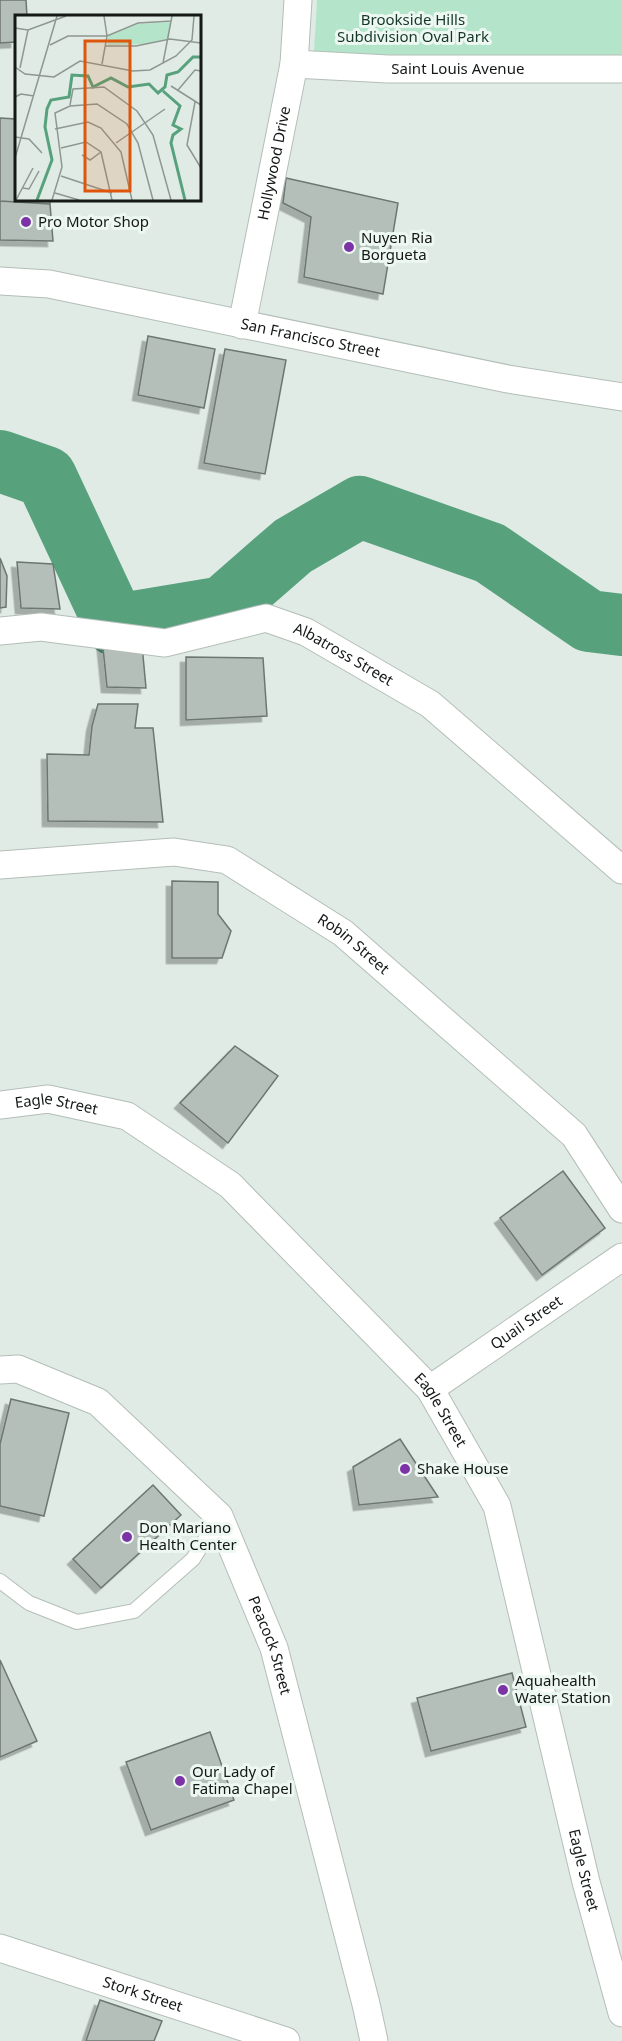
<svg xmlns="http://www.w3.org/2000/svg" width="622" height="2041" font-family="'Noto Sans',sans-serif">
  <defs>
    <filter id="shadow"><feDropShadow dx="-5.5" dy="5.5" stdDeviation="0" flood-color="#0004"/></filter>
  </defs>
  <rect width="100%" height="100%" fill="#e0ebe5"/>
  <path fill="#b4e4ca" d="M317,0h305v56l-208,3 -100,-8z"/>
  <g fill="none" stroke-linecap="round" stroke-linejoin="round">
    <path stroke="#57a17d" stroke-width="62" d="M0,461l46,16 69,148 108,-18 70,-61 67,-39 130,46 99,68 33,4"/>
  </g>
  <path fill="#b5bfba" stroke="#6d7772" stroke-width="1.5" filter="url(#shadow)" d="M0,0h26l1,16h-11v26l-16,1z
    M0,118l16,1v81h34v4l-50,-3z
    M286,178l112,25 -15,91 -79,-17 7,-60 -28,-14z
    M0,201l50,3 3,37 -53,-1z
    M148,336l67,13 -11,59 -66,-13z
    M225,349l61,11 -21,114 -61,-11z
    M0,558l7,18 -1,31 -6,1z
    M17,562l36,2 7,45 -39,-1z
    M102,638l40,7 4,43 -39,-1z
    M186,657l77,1 4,58 -81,4z
    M98,704h40l-3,24h18l10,94 -115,-1 -1,-67 42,1 3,-29z
    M172,881l46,1v32l13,17 -9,27h-50z
    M235,1046l43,30 -50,67 -48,-40z
    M563,1171l42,57 -63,47 -42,-57z
    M11,1399l58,14 -25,103 -44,-10v-62z
    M400,1439l38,58 -79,8 -6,-38z
    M153,1485l28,30 -80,73 -28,-29z
    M0,1660l37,81 -37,16z
    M512,1673l14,54 -95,24 -14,-53z
    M210,1732l24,68 -83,30 -25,-68z
    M100,2000l62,21 -8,20h-68z"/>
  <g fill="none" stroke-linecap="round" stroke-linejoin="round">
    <g stroke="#b4beb8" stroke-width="16">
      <path id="service" d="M0,1581l29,22 48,19 57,-11 59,-52 26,-42"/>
    </g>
    <g stroke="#b4beb8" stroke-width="29">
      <g id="minor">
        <path id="s1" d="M294,64l94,5h234"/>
        <path id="s2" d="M0,281l49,3 459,95 114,18"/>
        <path id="s3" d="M242,325l52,-261 4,-64"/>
        <path id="s4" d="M0,631l41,-4 124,16 101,-25 40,14 124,72 192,166"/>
        <path id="s5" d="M0,865l174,-13 53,8 116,73 231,202 48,74"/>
        <path id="s6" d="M0,1105l48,-6 79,17 103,69 200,204 67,117 89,376 36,131"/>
        <path id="s7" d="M0,1370l18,-1 80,33 121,114 55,132 92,356 8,37"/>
        <path id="s8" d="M430,1389l192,-132"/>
        <path id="s9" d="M0,1948l286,93"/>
      </g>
    </g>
    <use href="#service" stroke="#fff" stroke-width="14"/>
    <use href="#minor" stroke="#fff" stroke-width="27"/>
  </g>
  <g fill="#7b33a6" stroke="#edf8f2" stroke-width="2">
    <circle cx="26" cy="222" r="6"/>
    <circle cx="349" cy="247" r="6"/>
    <circle cx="405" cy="1469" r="6"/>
    <circle cx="127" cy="1537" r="6"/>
    <circle cx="503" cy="1690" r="6"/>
    <circle cx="180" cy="1781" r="6"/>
  </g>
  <g text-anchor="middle" stroke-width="6" stroke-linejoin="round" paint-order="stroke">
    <g font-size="15" fill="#163728" stroke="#edf8f2">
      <text x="413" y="25">Brookside Hills<tspan x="413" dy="17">Subdivision Oval Park</tspan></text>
    </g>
    <g font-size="15" fill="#141816" stroke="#edf8f2">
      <text dy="5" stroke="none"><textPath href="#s1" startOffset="164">Saint Louis Avenue</textPath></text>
      <text dy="5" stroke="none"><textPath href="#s3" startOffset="165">Hollywood Drive</textPath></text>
      <text dy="5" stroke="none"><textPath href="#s2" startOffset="316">San Francisco Street</textPath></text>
      <text dy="5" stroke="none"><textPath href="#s4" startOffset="356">Albatross Street</textPath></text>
      <text dy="5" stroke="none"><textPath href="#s5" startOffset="380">Robin Street</textPath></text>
      <text dy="5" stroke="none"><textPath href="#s6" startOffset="57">Eagle Street</textPath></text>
      <text dy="5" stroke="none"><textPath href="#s8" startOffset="117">Quail Street</textPath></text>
      <text dy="5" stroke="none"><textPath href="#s6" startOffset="562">Eagle Street</textPath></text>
      <text dy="5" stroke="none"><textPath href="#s7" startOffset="410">Peacock Street</textPath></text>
      <text dy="5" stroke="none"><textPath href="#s6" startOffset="1048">Eagle Street</textPath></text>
      <text dy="5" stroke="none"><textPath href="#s9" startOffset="150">Stork Street</textPath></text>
    </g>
    <g font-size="15" fill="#141816" stroke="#edf8f2" text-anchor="start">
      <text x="38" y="227">Pro Motor Shop</text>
      <text x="361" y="243">Nuyen Ria<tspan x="361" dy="17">Borgueta</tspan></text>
      <text x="417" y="1474">Shake House</text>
      <text x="139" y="1533">Don Mariano<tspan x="139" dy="17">Health Center</tspan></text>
      <text x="515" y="1686">Aquahealth<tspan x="515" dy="17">Water Station</tspan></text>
      <text x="192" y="1777">Our Lady of<tspan x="192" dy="17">Fatima Chapel</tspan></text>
    </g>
  </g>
  <g transform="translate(15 15)">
    <rect width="186" height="186" fill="#e0ebe5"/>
    <path d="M156,7l-2,16 -23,6 -38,1v-9l30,-12z" fill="#b4e4ca"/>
    <path fill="none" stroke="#57a17d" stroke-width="3" d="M148,76l17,15 -7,19 8,4 -8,6 -2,8 14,57M22,185l15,-40 -7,-33 2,-18 4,-9 18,-3 3,-22 16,1 5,11 18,-9 17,9 21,-3 9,9 7,-6 2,-12 11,-3 15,-15h8"/>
    <path fill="none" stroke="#8e9792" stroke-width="1.5" d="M0,13l13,2 38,-14M35,30l18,-9h39l31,-13 34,-2M91,31h30l34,-7 31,4M148,48l9,-47M87,49l5,-28 -3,-20M0,52l10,7 29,3 26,-16 53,10 17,-1 26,-14 16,-16 2,-24M5,53l8,-38M156,71l30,19M163,75l17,-20 6,1M0,82l6,-3 13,2M180,87l-8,43 14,23M55,90l3,-16 31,-2 33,24 16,24 18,65M40,114l33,-7 13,6 20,24 11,48M0,122l14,2 13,14M101,128l49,-34M46,133l25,-6 15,10 11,48M67,140l8,5 11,-8M0,143l42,-142M46,161l51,17M8,173l6,1 10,-18M40,178l24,7M1,185l17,-32M37,185l10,-33 -7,-54 15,-7 27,-2 30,20 11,19 15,57"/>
    <path fill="#dd560c" fill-opacity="0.15" stroke="#dd560c" stroke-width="3" d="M70,26h45v150h-45z"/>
    <rect width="186" height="186" fill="none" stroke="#141816" stroke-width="3"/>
  </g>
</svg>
